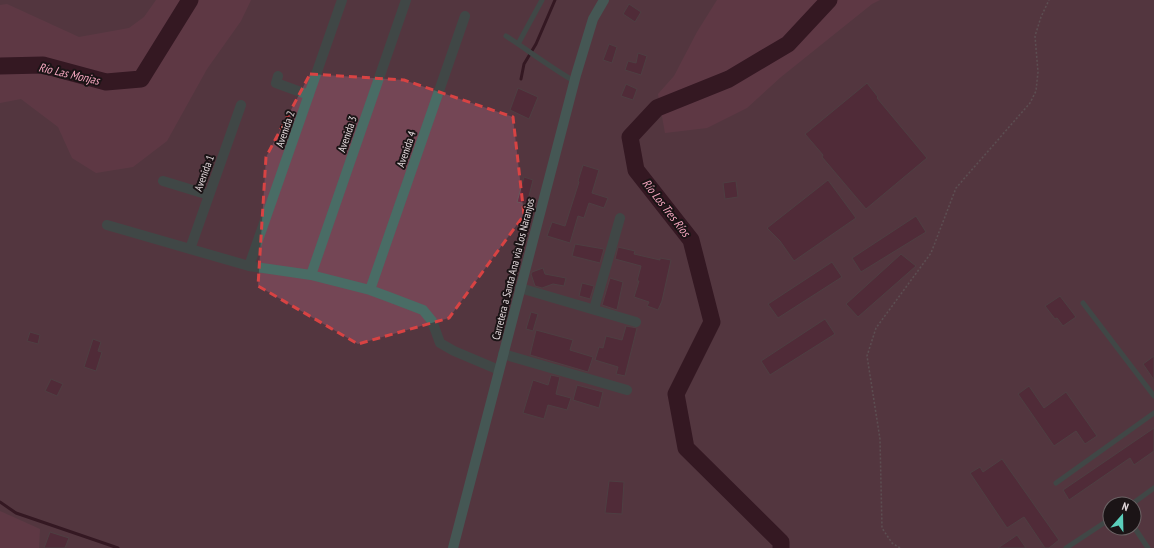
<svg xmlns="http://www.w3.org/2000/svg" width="1154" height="548" font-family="'PT Sans Narrow',sans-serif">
  <rect width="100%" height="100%" fill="#38292d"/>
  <path fill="#744655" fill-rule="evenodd" d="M0,0h1154v548h-1154zM1110,504h24v24h-24z"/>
  <path fill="#8c4a61" d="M156,0h95l-10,21 -34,48 -40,72 -34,26 -37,6 -24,-15 -14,-31 -37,-28 -21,4v-98l7,-1 72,33 50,-9 15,-11z
    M717,0h163l-8,4 -91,73 -34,31 -40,20 -42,5 -7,-39 16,-18 23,-44z
    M0,511l40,18 -1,19h-39z"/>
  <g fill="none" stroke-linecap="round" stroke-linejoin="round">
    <path stroke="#2f0316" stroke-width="3" d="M521,79l3,-15 12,-20 19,-44
      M0,502l16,11 102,35"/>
    <path stroke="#2f0316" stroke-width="17" d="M0,66l43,-1 63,17 35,-3 49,-79
      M781,548v-6l-95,-94 -10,-54 36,-72 -21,-82 -55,-70 -6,-33 27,-29 72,-29 59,-35 41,-44"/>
  </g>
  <path fill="#6d2e45" stroke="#68585c" d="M629,4l12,8 -6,10 -12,-8z
    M609,44l8,3 -5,16 -9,-3z
    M638,53l9,3 -6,19 -16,-5 3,-9 8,2z
    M867,83l11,14 -1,1 50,60 -61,51 -44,-52 1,-2 -18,-21z
    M626,84l11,5 -4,11 -12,-4z
    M518,88l20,9 -9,22 -19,-9z
    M583,165l16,5 -7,23 16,5 -4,10 -15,-5 -5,15 -6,-2 -8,27 -23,-7 5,-14 13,4 14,-44 -1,-1z
    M524,177l9,3 -6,24 -10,-2z
    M828,180l28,38 -62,43 -14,-20 -13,-13z
    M736,181l2,16 -13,2 -2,-16z
    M916,216l10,16 -65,40 -9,-14z
    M575,244l29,5 -4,14 -28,-7z
    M618,247l17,4 -1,3 26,6v-2l11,2 -9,41 -4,9 -11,-4 2,-4 -15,-5 5,-16h-2l4,-15 -26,-7z
    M901,254l15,12 -58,51 -12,-13z
    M832,262l10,15 -64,41 -10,-14z
    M543,268l2,6 21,4 -2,8 -11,-2 -11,4 -7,-2 -4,-12 1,-2z
    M610,278l13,4 -6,28 -15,-5z
    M582,283l12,3 -4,13 -11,-3z
    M1060,296l16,21 -13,9 -6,-8 -2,1 -10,-13z
    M531,312l7,2 -5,17 -7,-2z
    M825,319l10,15 -65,41 -9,-14z
    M626,326l11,2 -12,48 -9,-2 2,-7 -23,-7 4,-13 4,1 3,-12 16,4z
    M536,330l37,10 -3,10 23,7 -5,15 -58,-17z
    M30,332l10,3 -2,9 -11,-3z
    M93,339l8,3 -3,9 4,1 -6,19 -12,-4z
    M1154,356v24l-11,-16z
    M551,375l9,2 -4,17 15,4 -4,12 -19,-5 -4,14 -21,-6 10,-33 15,5z
    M51,379l12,5 -6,12 -12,-5z
    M577,385l26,7 -4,16 -26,-8z
    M1029,386l15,22 22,-16 31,44 -12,8 -9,-13 -22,15 -36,-52z
    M1154,428v23l-20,14 -4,-7 -61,42 -6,-10z
    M1002,459l57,81 -10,8h-4l-21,-31 -17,11 -37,-55 10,-6 3,5z
    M609,481l15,1 -2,32 -17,-1z
    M50,532l19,6 -4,10h-21z
    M1017,535l9,13h-28z"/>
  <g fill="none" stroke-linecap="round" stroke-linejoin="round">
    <path stroke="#877b7e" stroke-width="1.5" stroke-dasharray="2 2" stroke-linecap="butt" d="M900,548l-8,-5 -10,-15 -2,-89 -13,-83 9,-28 55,-75 25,-65 74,-85 6,-12 2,-19 -3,-36 6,-19 8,-17"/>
    <path stroke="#496c65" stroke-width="5" d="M506,36c23,15 44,31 68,45
      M518,44l24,-44
      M1083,303l71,93
      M1056,483l98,-70
      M1132,504l22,-16
      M1134,527l14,21
      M1066,548l44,-29"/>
    <path stroke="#496c65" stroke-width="10" d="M278,76l-2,7 33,12
      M163,181l46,14
      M107,225l142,41 62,9 59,15 19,7 34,13 9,11 8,22 14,8 45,19
      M190,249l51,-144
      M249,266l93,-266
      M311,275l95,-275
      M520,288l116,34
      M370,290l95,-274
      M594,309l26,-91
      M503,354l124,36"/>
    <path stroke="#558e84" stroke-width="10" d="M453,548l123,-473 17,-56 11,-19"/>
  </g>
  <path d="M0 0H1154V548H0ZM310,74l94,6 109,37 11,98 -75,103 -91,26 -100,-58 8,-129z" fill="#38292d" fill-opacity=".55" fill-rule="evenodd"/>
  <path fill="none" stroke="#d84343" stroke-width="3" stroke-dasharray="8 5" stroke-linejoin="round" d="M310,74l94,6 109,37 11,98 -75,103 -91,26 -100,-58 8,-129z"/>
  <g text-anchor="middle" stroke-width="4" stroke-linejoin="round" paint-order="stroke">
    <g font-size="11" fill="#e3d9dc" stroke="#1b1416">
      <text transform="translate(285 129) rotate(-71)" y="4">Avenida 2</text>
      <text transform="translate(347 134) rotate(-71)" y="4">Avenida 3</text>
      <text transform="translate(406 149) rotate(-71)" y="4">Avenida 4</text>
      <text transform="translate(204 173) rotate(-70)" y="4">Avenida 1</text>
      <text transform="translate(513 269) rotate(-76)" y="4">Carretera a Santa Ana via Los Naranjos</text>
    </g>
    <g font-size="12" font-style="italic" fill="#f6a7c0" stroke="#1b1416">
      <text transform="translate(69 74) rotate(13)" y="4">Río Las Monjas</text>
      <text transform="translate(666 208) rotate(52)" y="4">Río Los Tres Ríos</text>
    </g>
  </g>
  <g transform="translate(1122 516) rotate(20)"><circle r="19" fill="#1b1416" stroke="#6b6365"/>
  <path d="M0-3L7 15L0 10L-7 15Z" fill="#5bcebb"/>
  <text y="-6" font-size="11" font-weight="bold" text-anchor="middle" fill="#e3d9dc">N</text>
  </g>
</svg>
